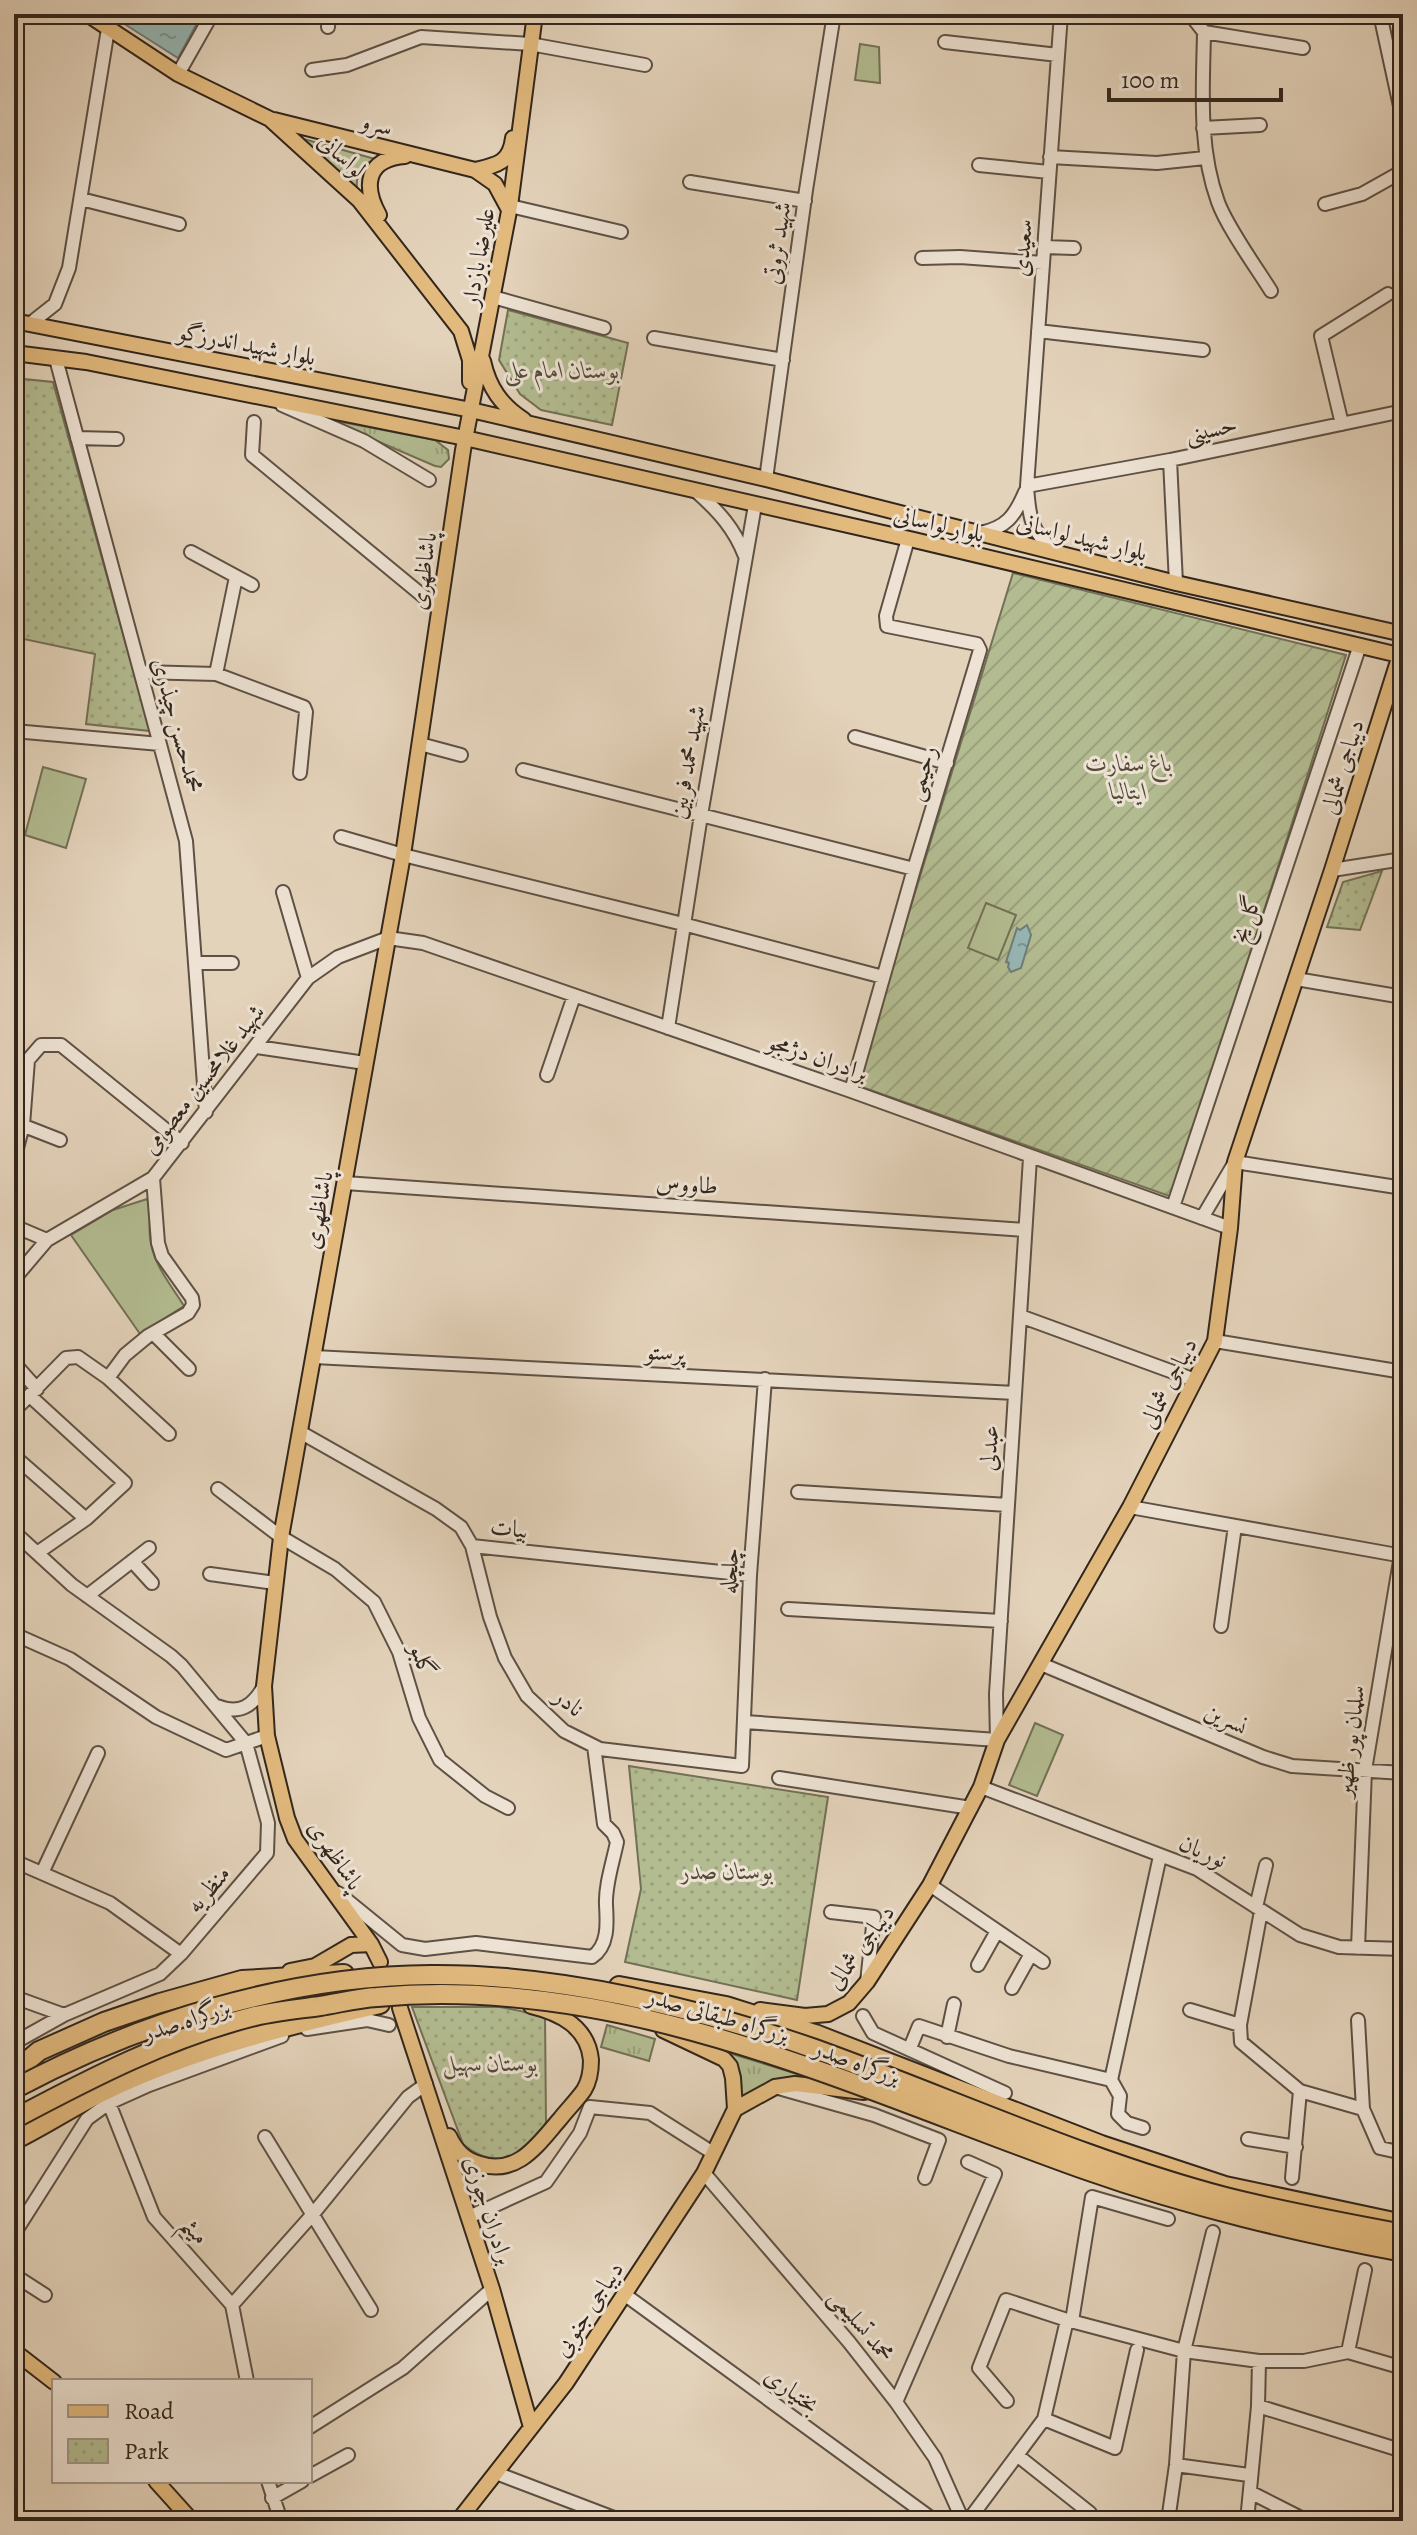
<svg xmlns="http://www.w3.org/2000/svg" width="1417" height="2535" font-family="Alegreya,Amiri,serif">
  <defs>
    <pattern id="grass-tufts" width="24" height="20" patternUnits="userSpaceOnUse" patternTransform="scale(2)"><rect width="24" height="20" fill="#b3bc91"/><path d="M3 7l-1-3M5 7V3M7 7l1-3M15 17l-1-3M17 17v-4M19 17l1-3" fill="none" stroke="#9aa17c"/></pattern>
    <pattern id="park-dots" width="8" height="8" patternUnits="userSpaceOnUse" patternTransform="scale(2)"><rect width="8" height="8" fill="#b3bc91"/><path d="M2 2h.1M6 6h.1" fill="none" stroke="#9aa17c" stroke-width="1.8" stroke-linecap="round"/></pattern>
    <pattern id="garden-furrows" width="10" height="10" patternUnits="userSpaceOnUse" patternTransform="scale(2)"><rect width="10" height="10" fill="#b3bc91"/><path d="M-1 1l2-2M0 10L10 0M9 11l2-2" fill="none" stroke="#9aa17c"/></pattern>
    <pattern id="water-ripples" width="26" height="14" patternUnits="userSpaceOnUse" patternTransform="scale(2)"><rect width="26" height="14" fill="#96b7b5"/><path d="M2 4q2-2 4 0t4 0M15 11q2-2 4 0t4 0" fill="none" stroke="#7b9592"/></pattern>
  </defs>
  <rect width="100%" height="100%" fill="#e4d3bb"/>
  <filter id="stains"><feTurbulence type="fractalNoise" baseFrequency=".0025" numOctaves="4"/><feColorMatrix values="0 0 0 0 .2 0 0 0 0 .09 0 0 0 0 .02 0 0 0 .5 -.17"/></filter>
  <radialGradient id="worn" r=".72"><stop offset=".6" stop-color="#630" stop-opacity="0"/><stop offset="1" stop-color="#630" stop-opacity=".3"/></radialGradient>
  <path fill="url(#grass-tufts)" stroke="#727156" stroke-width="2" d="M286,134l89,25c-15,7 -21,19 -17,35z
    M326,419l109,21 13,10 1,9 -8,8 -6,-1z
    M607,2025l48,14 -6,22 -48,-14z
    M729,2053l75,23 -19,2 -17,5 -28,19c3,-19 2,-34 -11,-49z"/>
  <path fill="url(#park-dots)" stroke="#727156" stroke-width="2" d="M508,310l120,33 -16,82 -71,-15 -21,-16 -21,-34z
    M14,378l39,4 97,349 -64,-7 9,-70 -81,-17z
    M1382,871l-22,59 -33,-3 16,-45z
    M629,1766l199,31 -31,203 -172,-38 16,-73z
    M412,2007h88l45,9 1,106c-14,38 -52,49 -83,22z"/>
  <path fill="url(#garden-furrows)" stroke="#727156" stroke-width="2" d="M1013,573l333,82 -174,542 -316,-112z"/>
  <path fill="#b3bc91" stroke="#727156" stroke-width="2" d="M860,44l19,3 1,36 -25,-3z
    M43,767l43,12 -20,69 -41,-13z
    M986,903l30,12 -18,45 -30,-12z
    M147,1199c6,12 1,24 3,38 2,26 21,48 34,69l-44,28 -69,-99 42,-25z
    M1035,1723l28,12 -26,61 -28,-11z"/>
  <path fill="url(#water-ripples)" stroke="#6e7d78" stroke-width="2" d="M132,14h70l-24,44 -52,-33z
    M1027,925l4,10 -10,33 -10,4 -3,-5 1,-4 -3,-1 11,-34 3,2z"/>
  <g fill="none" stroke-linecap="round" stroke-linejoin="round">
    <g stroke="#5e5144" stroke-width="16">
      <path id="minor" d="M1190,14l14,18c-1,57 -6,115 14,170 9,25 38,65 53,89
        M1380,14l23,106
        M328,27l1,-13
        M1204,32l99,16
        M945,42l113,13
        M312,70l35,-5 74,-28 109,7 115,21
        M178,74l34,-60
        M1203,128l57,-3
        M1050,157l107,6 48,-5
        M979,165l70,7
        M690,182l115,19
        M81,199l98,25
        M1325,204l37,-10 41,-23
        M510,206l111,26
        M1044,247l30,1
        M922,258l38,-1 83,6
        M493,297l111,31
        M31,323l24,-19 14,-36 39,-239
        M1038,331l165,19
        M654,338l129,22
        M56,359l130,482 20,271
        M282,405l82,36 65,39
        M254,422l-2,33 188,155
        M1342,424l-21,-88 67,-42
        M77,438l40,1
        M1170,460l6,123
        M766,479l40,-289 28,-176
        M1027,486l143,-26 233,-49
        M697,492c22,20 37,36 48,64
        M980,533c26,-5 35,-17 45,-41
        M1054,551c-24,-21 -25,-35 -27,-65l34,-472
        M191,552l61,33
        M141,672l75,2 88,33 2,5 -6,61
        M216,674l20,-97
        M14,731l146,13
        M855,737l92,26
        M420,744l41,11
        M523,770l391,99
        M341,837l62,18 280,69 200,53
        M1332,870l71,-11
        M283,892l25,86
        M195,963h37
        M1296,979l107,18
        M668,1028l33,-213 54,-310
        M257,1047l108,16
        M28,1060l13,-15h20l121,98
        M547,1075l27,-79
        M851,1091l63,-222 66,-219 -3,-6 -90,-18 -1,-10 22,-77
        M14,1122l46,18
        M14,1160l9,-35 5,-65
        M345,1183l680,47
        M1173,1207l187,-562
        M1202,1218l33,-56 168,26
        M14,1226l33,14
        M14,1279l33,-39 106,-62 155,-200 30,-21 50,-19 35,5 428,148 379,137
        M1020,1316l175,64
        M153,1333l36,36
        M1215,1341l188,31
        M314,1357l701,36
        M14,1363l23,26
        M108,1378l17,-23 23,-19 40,-23 5,-8 -1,-7 -30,-42 -4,-13 -5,-65
        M30,1396l95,87 -39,36 -49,34
        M14,1411l52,-53 12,-1 30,21 61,56
        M300,1432l136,77 25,18 11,19 18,71 15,41 22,38 37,35 36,18 142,17 8,-191 15,-196
        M14,1456l72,63
        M218,1489l63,48 54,32 39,33 25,50 20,66 21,42 45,36 23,12
        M798,1492l210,13
        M1130,1507l273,49
        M14,1532l58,53 99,71 11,10 64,77 22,80 -1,30 -86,101 -21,20 -96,41 -50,28
        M472,1546l278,29
        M132,1561l20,22
        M210,1574l65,9
        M87,1596l62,-48
        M788,1609l213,12
        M1221,1626l14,-100
        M14,1634l56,25 86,58 70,33 41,-14
        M1041,1664l222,93 29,9 111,7
        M217,1706c23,9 36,0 47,-20
        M745,1722l252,18 -1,-46 34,-536
        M779,1778l192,30
        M981,1787l216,82 103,66 39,12 64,2
        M14,1861l96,42 71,51
        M42,1873l56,-120
        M930,1885l113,77
        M338,1893l64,52 23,4 51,-6 116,14c17,-11 15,-35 14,-52 -1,-20 7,-43 11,-63l-4,-9 -9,-9 -10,-78
        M1256,1907l10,-42
        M1261,1911l-21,114 1,17 59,49 63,18
        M831,1912l43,5 -7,65
        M1358,1948l7,-178 38,-227
        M978,1965l19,-34
        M1012,1988l19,-34
        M14,1997l50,18
        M1190,2010l50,15
        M863,2016l10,17 132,60
        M1358,2020l5,89 17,39 23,5
        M307,2029l60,-9 22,5
        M947,2037l7,-33
        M910,2048l9,-22 90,30 102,24
        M1111,2080l49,-224
        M1111,2080l9,16 -2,18 9,9 16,5
        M775,2087l99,28 65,25 -14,38
        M109,2103l45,114 78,88 15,76
        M265,2137l106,173
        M1248,2139l48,8
        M704,2173l145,169 47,60 39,56 28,63
        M1292,2178l8,-87
        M469,2217l77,-35 34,-49 10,-26 60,6 63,40
        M14,2234l73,-115 22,-16 40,-18 133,-49
        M14,2275l31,20
        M624,2294l311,227
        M232,2305l81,-91 95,-117 18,-13
        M1072,2321l20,-124 76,22
        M1348,2352l17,-82
        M1007,2401l-28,-33 27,-68 61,20 117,31 75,10h45l44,-9 55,16
        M896,2402l99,-228 -27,-12
        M1258,2406l145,45
        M1044,2419l71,29 22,-98
        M310,2427l93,-59 89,-79
        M1018,2456l72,57
        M1176,2465l73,10
        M496,2473l126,48
        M310,2476l38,-21
        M268,2481l13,40
        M1250,2492l57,29
        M272,2498l30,-17
        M661,2521l17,-3 8,3
        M968,2521l76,-102 23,-99
        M1168,2521l8,-56 8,-114 29,-119
        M1247,2521l11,-115 1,-45"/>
    </g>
    <g stroke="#32261c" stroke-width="18">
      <path id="major" d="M87,14l91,60 92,45 89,81 102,131 9,29v22
        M274,120l201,50 20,14 13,24
        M475,170c22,-5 35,-7 38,-32
        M379,215c-16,-29 -13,-56 26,-59
        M14,321l457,89 295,69 410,104 227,51
        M14,353l72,9 379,76 449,102 489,116
        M483,361c6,27 18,44 41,59
        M380,1962l-9,-18 -76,-105 -8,-21 -20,-82 -3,-50 17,-149 122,-682 60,-405 47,-244 25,-192
        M290,1971l25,-5 36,-21 20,-1
        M400,2008l92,281 39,138
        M760,2010l45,6 23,-2 21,-11 18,-21 63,-97 51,-98 16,-47 133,-233 85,-166 15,-113 5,-66 97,-292 68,-215
        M735,2109l40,-22 20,-3 69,8
        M449,2136c7,15 16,24 31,28 38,12 58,-20 80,-45 7,-9 17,-19 24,-29 5,-8 7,-20 7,-30 -3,-33 -31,-47 -60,-54
        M14,2351l40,31
        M156,2481l36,40
        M458,2521l108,-138 138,-210 31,-64 -2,-31 -3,-12 -6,-7 -61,-29"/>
    </g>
    <g stroke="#32261c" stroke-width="22">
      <path id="highway" d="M619,1986l107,20 89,28 286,111 124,41 178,38
        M14,2072l25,-21 65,-29 56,-19 82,-23 102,-6
        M14,2140c31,-15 60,-35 92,-50 87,-41 181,-65 274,-86"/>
    </g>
    <use href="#minor" stroke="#ede2d3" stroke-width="12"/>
    <use href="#major" stroke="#e2ba7e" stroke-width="14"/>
    <use href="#highway" stroke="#e2ba7e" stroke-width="18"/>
    <g stroke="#32261c" stroke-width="22" stroke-linecap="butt">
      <path id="highway-bridge" d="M14,2089c126,-67 272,-113 417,-114 130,-1 261,31 384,74 136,49 270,111 410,148 59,15 119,26 178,37
        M14,2119c77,-41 156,-82 241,-103 21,-5 43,-7 65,-10 19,-3 38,-8 57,-9 250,-23 480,92 709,173 105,37 208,61 317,82"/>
    </g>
    <use href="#highway-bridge" stroke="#e2ba7e" stroke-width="18"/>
  </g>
  <g text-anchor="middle" stroke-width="6" stroke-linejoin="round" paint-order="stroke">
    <g font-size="24" fill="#32261c" stroke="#ede2d3">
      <text transform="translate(377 124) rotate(14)" y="8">سرو</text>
      <text transform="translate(342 155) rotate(42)" y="8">لواسانی</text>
      <text transform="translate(777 243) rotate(-82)" y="8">شهید ثروتی</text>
      <text transform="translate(1022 248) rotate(-86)" y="8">سعیدی</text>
      <text transform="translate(478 257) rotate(-80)" y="8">علیرضا بازدار</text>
      <text transform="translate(247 344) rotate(11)" y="8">بلوار شهید اندرزگو</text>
      <text transform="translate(1211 429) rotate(-12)" y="8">حسینی</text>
      <text transform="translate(939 524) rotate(13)" y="8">بلوار لواسانی</text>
      <text transform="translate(1082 537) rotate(14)" y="8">بلوار شهید لواسانی</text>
      <text transform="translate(423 571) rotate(-82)" y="8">پاشاظهری</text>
      <text transform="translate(178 725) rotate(75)" y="8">محمدحسن چیذری</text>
      <text transform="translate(687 762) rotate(-80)" y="8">شهید محمد فربین</text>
      <text transform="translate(1342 767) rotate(-73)" y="8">دیباجی شمالی</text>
      <text transform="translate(921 773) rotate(-73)" y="8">رحیمی</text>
      <text transform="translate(1246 919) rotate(-72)" y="8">گل یخ</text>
      <text transform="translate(818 1057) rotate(19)" y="8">برادران دژمجو</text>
      <text transform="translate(203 1079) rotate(-52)" y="8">شهید غلامحسین معصومی</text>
      <text transform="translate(687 1184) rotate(4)" y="8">طاووس</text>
      <text transform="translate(318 1210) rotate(-80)" y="8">پاشاظهری</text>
      <text transform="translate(665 1352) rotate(3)" y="8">پرستو</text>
      <text transform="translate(1168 1383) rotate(-63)" y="8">دیباجی شمالی</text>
      <text transform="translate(989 1448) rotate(-86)" y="8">عبدلی</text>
      <text transform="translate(509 1528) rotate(6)" y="8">بیات</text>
      <text transform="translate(729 1571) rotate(-87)" y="8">چلچله</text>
      <text transform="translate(423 1660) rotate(71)" y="8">گلبو</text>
      <text transform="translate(569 1702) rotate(39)" y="8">نادر</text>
      <text transform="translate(1226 1718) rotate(23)" y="8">نسرین</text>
      <text transform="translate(1350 1741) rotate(-83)" y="8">سلمان پور ظهیر</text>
      <text transform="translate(1203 1851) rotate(24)" y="8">نوریان</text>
      <text transform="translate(336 1855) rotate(56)" y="8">پاشاظهری</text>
      <text transform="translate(208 1889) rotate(-50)" y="8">منظریه</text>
      <text transform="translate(860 1947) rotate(-54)" y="8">دیباجی شمالی</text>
      <text transform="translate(718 2015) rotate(16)" y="8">بزرگراه طبقاتی صدر</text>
      <text transform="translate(186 2020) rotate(-18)" y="8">بزرگراه صدر</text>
      <text transform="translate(857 2062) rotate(20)" y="8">بزرگراه صدر</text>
      <text transform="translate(489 2210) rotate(72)" y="8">برادران جوزی</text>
      <text transform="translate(195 2230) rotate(48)" y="8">میثم</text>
      <text transform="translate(588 2309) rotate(-57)" y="8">دیباجی جنوبی</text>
      <text transform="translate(862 2325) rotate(50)" y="8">محمد تسلیمی</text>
      <text transform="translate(792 2390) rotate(36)" y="8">بختیاری</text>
    </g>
    <g font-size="24" font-style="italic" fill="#524c39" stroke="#ede2d3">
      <text x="562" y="378">بوستان امام علی</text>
      <text x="1129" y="771">باغ سفارت<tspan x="1129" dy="28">ایتالیا</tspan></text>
      <text x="727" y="1879">بوستان صدر</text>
      <text x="490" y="2071">بوستان سهیل</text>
    </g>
  </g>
  <rect width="1417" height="2535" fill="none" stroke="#e4d3bb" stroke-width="48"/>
  <rect x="16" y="16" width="1385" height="2503" fill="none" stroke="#32261c" stroke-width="4"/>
  <rect x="24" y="24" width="1369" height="2487" fill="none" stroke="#32261c" stroke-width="2"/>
  <rect x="52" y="2379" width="260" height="104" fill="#ede2d3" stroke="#a2978a" stroke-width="2"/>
  <rect x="68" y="2405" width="40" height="12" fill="#e2ba7e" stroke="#a2978a" stroke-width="2"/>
  <text x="124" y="2419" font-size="24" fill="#32261c">Road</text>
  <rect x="68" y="2439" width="40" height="24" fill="url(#park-dots)" stroke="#a2978a" stroke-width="2"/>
  <text x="124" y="2459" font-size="24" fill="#32261c">Park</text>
  <path d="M1109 88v12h172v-12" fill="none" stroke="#32261c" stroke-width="4"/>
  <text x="1121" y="88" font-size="24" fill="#32261c" stroke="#ede2d3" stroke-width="6" paint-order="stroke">100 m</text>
  <rect width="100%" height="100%" filter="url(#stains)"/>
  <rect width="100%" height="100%" fill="url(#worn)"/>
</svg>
